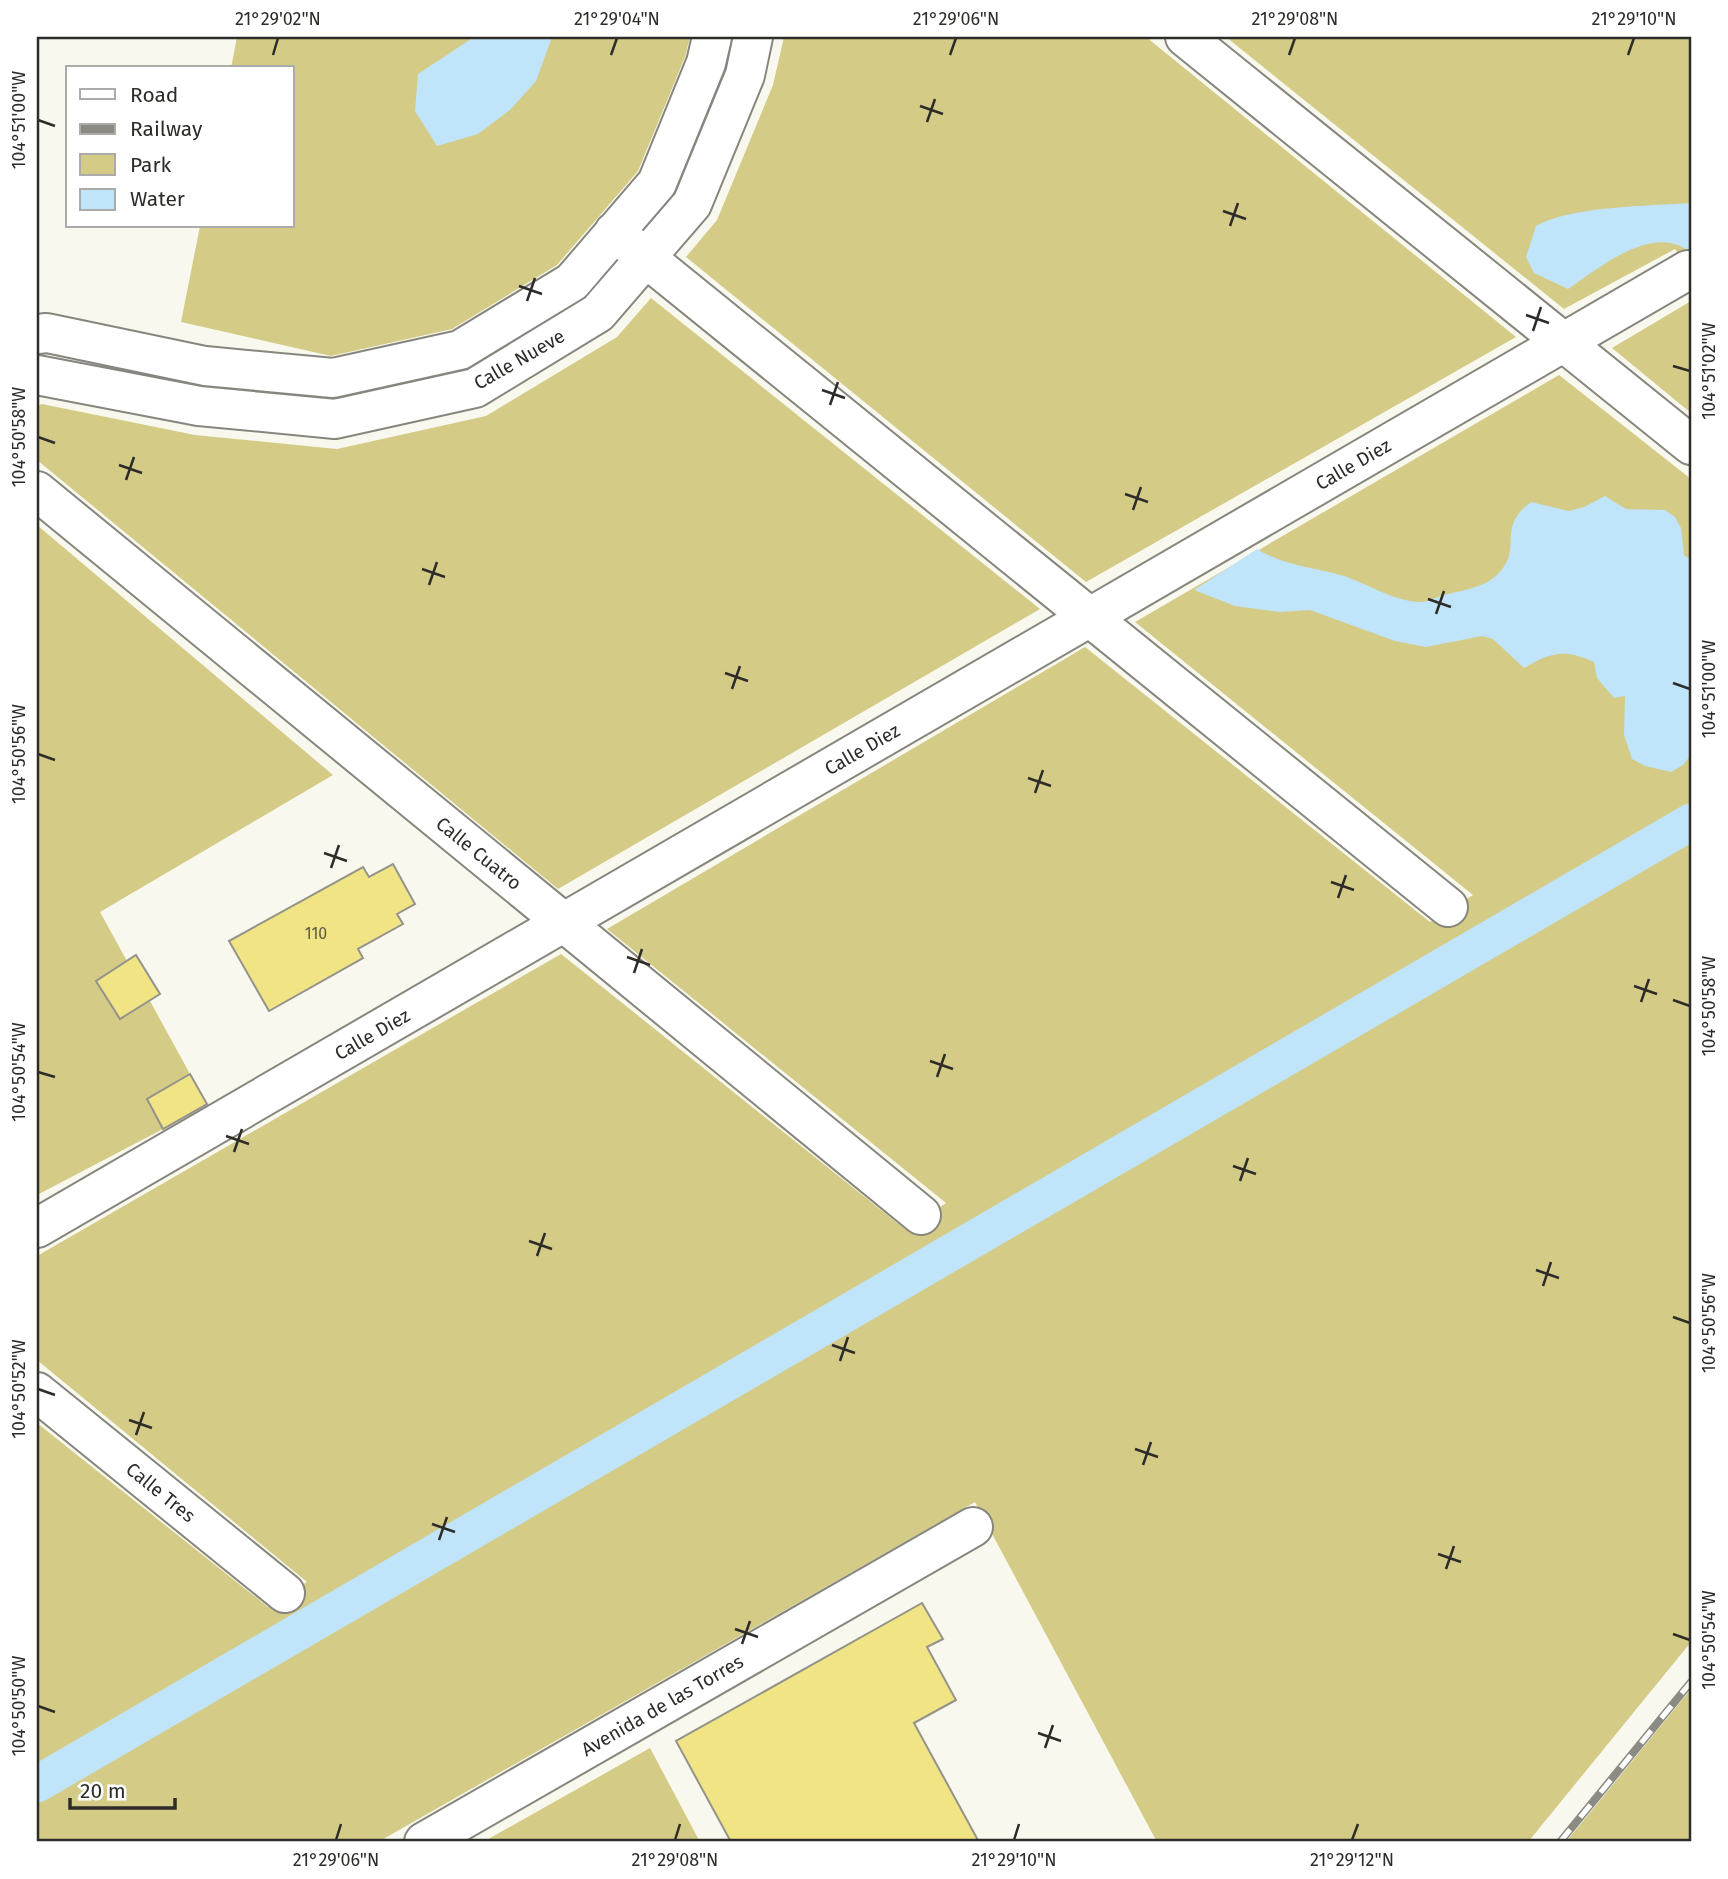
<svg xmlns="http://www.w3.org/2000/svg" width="1728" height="1879" font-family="'Fira Sans',sans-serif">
  <rect width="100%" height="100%" fill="#f9f8ee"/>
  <path fill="#d4cb86" d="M237,37h453l-5,20 -47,114 -81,94 -105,64 -121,27 -150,-34 19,-96h92v-158h-61z
    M784,37h362l370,300 -430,245 -400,-325 31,-37 56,-135z
    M1226,37h465v236l-16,-24 -111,60z
    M651,298l389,311 -482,280 -521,-429v-54l5,-2 153,31 142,14 149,-33 131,-79z
    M1691,301v112l-79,-65z
    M1559,375l132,104v1163l-163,200h-371l-182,-340 -597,340h-341v-419l231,184 39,-25 -270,-222v-104l524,-302 345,276 40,-27 -339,-274 478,-282 345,275 43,-27 -338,-273z
    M37,525l296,250 -233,137 27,49 -31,21 24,37 30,-18 40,73 -43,25 16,30 -126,66z
    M1691,1689v153h-125z
    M650,1748l50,94h-217z"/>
  <path fill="#c0e4f9" d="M474,37h78l-16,44 -26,29 -32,24 -41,12 -22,-35 3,-37z
    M1691,203v50c-36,-32 -92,15 -123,36l-34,-16 -8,-16 10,-31c34,-20 113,-20 155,-23z
    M1605,496l21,13 39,1 10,7 6,11 3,27 7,5v195l-8,10 -12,7 -26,-6 -13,-7 -8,-24 1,-39 -11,2 -17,-20 -3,-16c-30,-13 -42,-10 -70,6l-31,-29 -11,-3 -56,11 -31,-6 -85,-31 -30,2 -45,-6 -41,-16 63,-41c27,17 58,18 87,27 24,8 51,26 77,26 6,0 14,-4 20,-6 23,-7 47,-7 62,-28 17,-23 -5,-42 28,-66l38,9 15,-4z"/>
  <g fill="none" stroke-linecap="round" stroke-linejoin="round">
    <path stroke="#c0e4f9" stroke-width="37" d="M37,1784l1654,-962"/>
  </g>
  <path fill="#f1e484" stroke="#94938a" stroke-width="2" d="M393,864l22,40 -18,10 6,10 -45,25 5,9 -94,53 -40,-70 134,-74 6,10z
    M136,955l24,39 -40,25 -24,-38z
    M190,1074l17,30 -44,25 -16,-30z
    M922,1603l21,36 -16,8 29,53 -42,23 65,119h-248l-55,-101z"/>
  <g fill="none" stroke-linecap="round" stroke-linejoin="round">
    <g stroke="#87867e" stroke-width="42">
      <path id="minor" d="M1185,37l506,408
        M614,232l834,675
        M37,334l10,-1 158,33 128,12 127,-28 112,-68 85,-99 49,-120 6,-26
        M37,375l162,31 136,13 140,-31 123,-75 94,-109 53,-129 8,-38
        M37,491l884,724
        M37,1228l1651,-958
        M37,1392l248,201
        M424,1842l549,-315"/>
    </g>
    <use href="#minor" stroke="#fff" stroke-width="38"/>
    <g stroke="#8b8a83" stroke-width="8">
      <path id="rail" d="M1560,1842l131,-160"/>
    </g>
    <use href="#rail" stroke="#fff" stroke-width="5" stroke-dasharray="16" stroke-linecap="butt"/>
  </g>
  <path fill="none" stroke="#2d2c29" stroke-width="2.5" d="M273,55l5,-17M611,55l6,-17M950,55l6,-17M1289,55l6,-17M1628,55l6,-17M920,106l23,8M38,120l17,6M927,122l8,-23M1223,211l23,8M1230,226l8,-23M519,286l23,8M527,301l8,-23M1526,315l23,8M1533,331l8,-24M1673,366l17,5M822,390l23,8M830,405l8,-23M38,437l17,6M119,465l23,8M126,480l8,-23M1125,494l23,8M1133,510l8,-23M422,569l23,8M429,585l8,-23M1428,599l23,8M1436,614l8,-23M725,673l23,8M1673,683l17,6M732,689l8,-23M38,754l17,6M1028,778l23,8M1035,793l8,-23M324,853l23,8M331,868l8,-23M1331,882l23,8M1338,898l8,-23M627,957l23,8M634,973l8,-24M1634,986l23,8M1673,1000l17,6M1641,1002l8,-23M930,1061l23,8M38,1072l17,5M937,1077l8,-23M226,1136l23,8M234,1152l8,-23M1233,1166l23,8M1240,1181l8,-23M529,1241l23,8M537,1256l8,-23M1536,1270l23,8M1543,1286l8,-24M1673,1317l17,6M832,1345l23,8M840,1361l8,-24M38,1389l17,6M129,1420l23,8M136,1435l8,-23M1135,1449l23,8M1143,1465l8,-23M432,1524l23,8M439,1540l8,-23M1438,1554l23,8M1446,1569l8,-23M735,1629l23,8M1673,1634l17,6M742,1644l8,-23M38,1706l17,6M1038,1733l23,8M1045,1748l8,-23M336,1840l5,-16M675,1840l5,-16M1014,1840l5,-16M1352,1840l6,-16"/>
  <g text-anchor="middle" stroke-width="5" stroke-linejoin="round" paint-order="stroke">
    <g font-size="16" fill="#5e5a40">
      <text x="316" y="939">110</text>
    </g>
    <g font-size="19" fill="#2d2c29" stroke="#fff">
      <text transform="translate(519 359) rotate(-30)" y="7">Calle Nueve</text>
      <text transform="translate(1353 464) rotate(-30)" y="7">Calle Diez</text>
      <text transform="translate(862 749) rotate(-30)" y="7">Calle Diez</text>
      <text transform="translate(479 853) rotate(39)" y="7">Calle Cuatro</text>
      <text transform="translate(372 1034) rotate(-30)" y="7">Calle Diez</text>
      <text transform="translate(161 1492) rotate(39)" y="7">Calle Tres</text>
      <text transform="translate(662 1705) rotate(-30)" y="7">Avenida de las Torres</text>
    </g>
  </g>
  <rect width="1728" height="1879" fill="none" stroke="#ffffff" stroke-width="77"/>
  <rect x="66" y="66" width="228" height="161" fill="#ffffff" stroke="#ababa9" stroke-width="2"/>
  <rect x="80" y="89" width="35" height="10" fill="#ffffff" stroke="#ababa9" stroke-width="2"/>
  <text x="130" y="102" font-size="21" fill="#2d2c29">Road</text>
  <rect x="80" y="124" width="35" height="10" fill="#8b8a83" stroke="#ababa9" stroke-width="2"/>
  <text x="130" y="136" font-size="21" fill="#2d2c29">Railway</text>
  <rect x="80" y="154" width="35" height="21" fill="#d4cb86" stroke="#ababa9" stroke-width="2"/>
  <text x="130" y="172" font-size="21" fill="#2d2c29">Park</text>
  <rect x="80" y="189" width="35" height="21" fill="#c0e4f9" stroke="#ababa9" stroke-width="2"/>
  <text x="130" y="206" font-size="21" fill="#2d2c29">Water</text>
  <path d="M70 1798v10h105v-10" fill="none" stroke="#2d2c29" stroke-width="3.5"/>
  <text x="80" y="1798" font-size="21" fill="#2d2c29" stroke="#ffffff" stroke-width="5" paint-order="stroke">20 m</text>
  <rect x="38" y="38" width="1652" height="1802" fill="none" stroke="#2d2c29" stroke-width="2.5"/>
  <g font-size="18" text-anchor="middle" fill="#2d2c29">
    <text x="278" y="25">21°29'02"N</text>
    <text x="617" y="25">21°29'04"N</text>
    <text x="956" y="25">21°29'06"N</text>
    <text x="1295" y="25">21°29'08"N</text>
    <text x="1634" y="25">21°29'10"N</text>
    <text transform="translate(19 120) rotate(-90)" y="6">104°51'00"W</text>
    <text transform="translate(1709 371) rotate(-90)" y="6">104°51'02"W</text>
    <text transform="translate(19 437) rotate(-90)" y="6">104°50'58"W</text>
    <text transform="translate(1709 689) rotate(-90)" y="6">104°51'00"W</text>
    <text transform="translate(19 754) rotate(-90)" y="6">104°50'56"W</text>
    <text transform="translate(1709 1006) rotate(-90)" y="6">104°50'58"W</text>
    <text transform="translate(19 1072) rotate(-90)" y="6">104°50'54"W</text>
    <text transform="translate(1709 1323) rotate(-90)" y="6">104°50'56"W</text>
    <text transform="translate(19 1389) rotate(-90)" y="6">104°50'52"W</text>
    <text transform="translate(1709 1640) rotate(-90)" y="6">104°50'54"W</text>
    <text transform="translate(19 1706) rotate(-90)" y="6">104°50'50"W</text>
    <text x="336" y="1866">21°29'06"N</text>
    <text x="675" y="1866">21°29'08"N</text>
    <text x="1014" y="1866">21°29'10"N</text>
    <text x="1352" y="1866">21°29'12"N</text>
  </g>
</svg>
